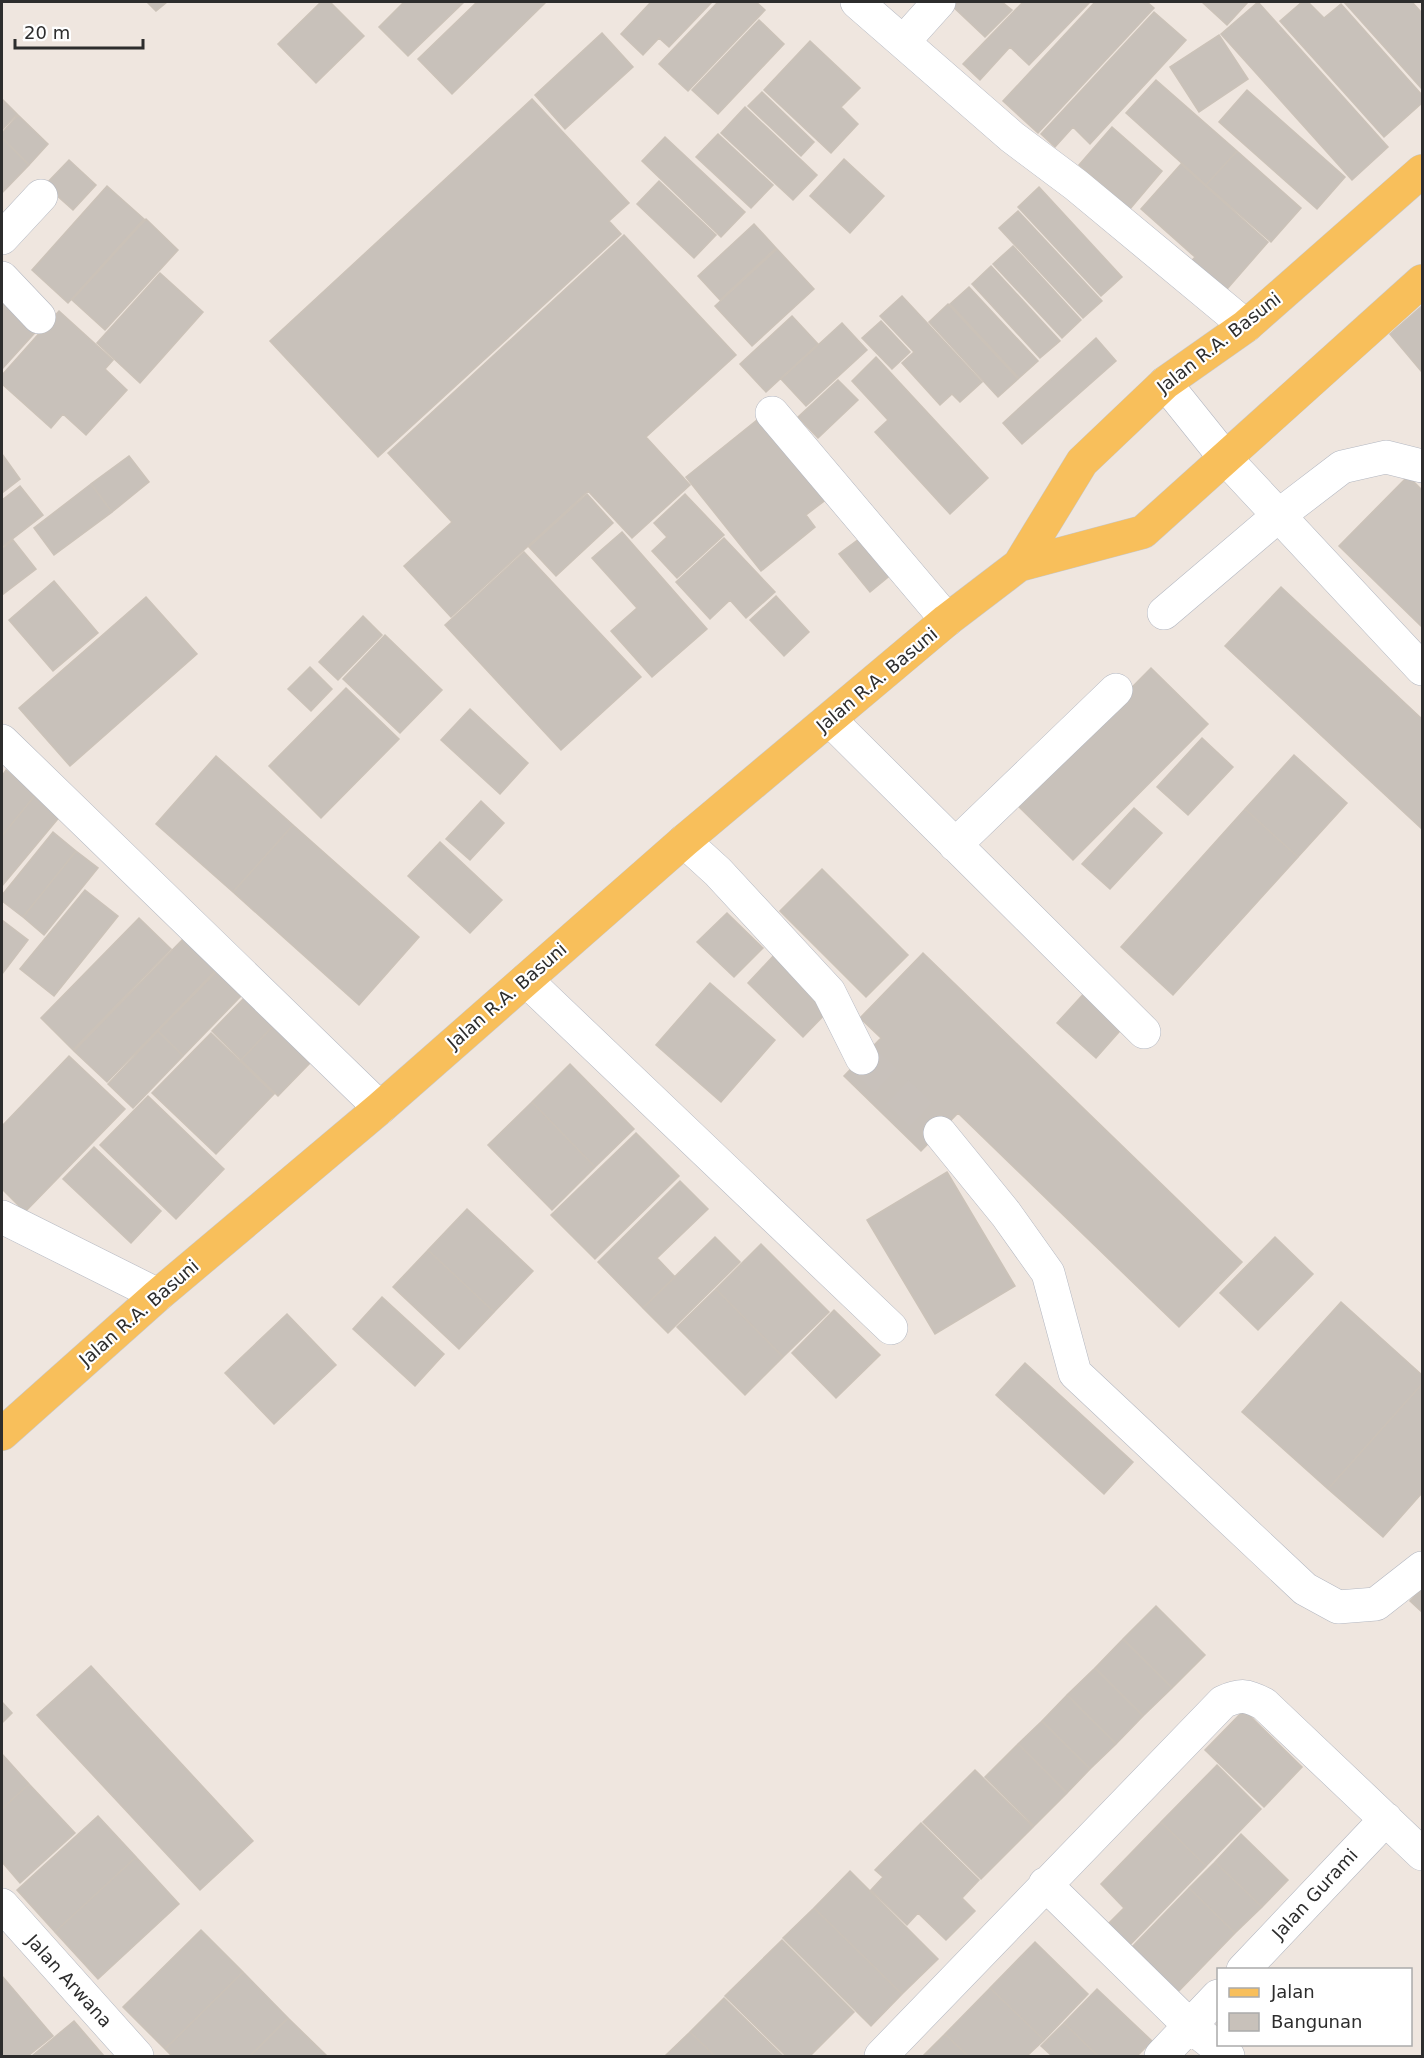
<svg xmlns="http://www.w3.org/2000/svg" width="1424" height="2058" font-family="'DejaVu Sans',sans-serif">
  <rect width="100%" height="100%" fill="#efe6df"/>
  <path fill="#c8c1ba" stroke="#cbc2b8" stroke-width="1.5" d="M147,2h20l-11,9z
    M321,2h9l34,34 -48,47 -38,-39z
    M404,2h60l-56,54 -29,-29z
    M477,2h69l-94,92 -34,-35z
    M651,2h61l-43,45 -10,-9 -16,17 -22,-21z
    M718,2h38l9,8 -77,81 -29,-27z
    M950,2h52l10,8 -27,27 -36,-34z
    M1023,2h67l-61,63 -19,-18 -30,33 -17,-16z
    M1095,2h52l7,6 -116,125 -35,-32z
    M1202,2h46l-21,23z
    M1258,2l130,145 -36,33 -131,-146z
    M1302,2h6l16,16 17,-14 81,91v8l-38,34 -104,-116z
    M1344,2h68l10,11v76z
    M1154,12l32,28 -96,104 -17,-17 -18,20 -14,-13z
    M759,20l25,24 -66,70 -26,-24z
    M602,33l31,34 -68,62 -30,-34z
    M1219,35l29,44 -49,33 -29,-45z
    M810,41l50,47 -19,19 17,17 -27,29 -67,-63z
    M1156,80l81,71 -31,34 -80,-72z
    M1247,90l98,87 -28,32 -98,-87z
    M762,92l52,50 -13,14 -53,-50z
    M2,99l15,15 -15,16z
    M532,99l97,104 -20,18 12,13 -243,223 -108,-116z
    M745,107l72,68 -24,25 -72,-67z
    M18,115l30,29 -19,21 -27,-27v-5z
    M1112,127l50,44 -32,38 -51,-44z
    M718,134l55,51 -22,23 -55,-51z
    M665,137l80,75 -24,25 -79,-76z
    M2,138l27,27 -27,28z
    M1237,151l64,57 -30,34 -65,-57z
    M844,159l40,37 -34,37 -40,-37z
    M69,160l27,25 -23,25 -28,-25z
    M1181,164l87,78 -47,54 -34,-30 8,-9 -54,-48z
    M659,181l57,54 -22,23 -57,-54z
    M107,186l37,33 -76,84 -36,-33z
    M1039,187l83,90 -21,19 -83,-89z
    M1018,211l84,90 -19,17 -84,-90z
    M146,219l32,31 -73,80 -33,-30z
    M754,224l22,24 -56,52 -22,-24z
    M624,235l112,120 -90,82 44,48 -58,53 -44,-47 -137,126 -47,-51 48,-44 -64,-69z
    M1013,246l68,74 -19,18 -69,-74z
    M777,249l37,40 -62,57 -37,-40z
    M991,266l69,75 -20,17 -68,-74z
    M160,273l43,39 -63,71 -43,-40z
    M969,287l69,74 -19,17 -69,-74z
    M2,291l39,35 -38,42 -1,-1z
    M902,296l80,86 -22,20 -8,-8 -12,11 -38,-42 12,-11 -34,-36z
    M948,304l70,75 -20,18 -69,-75z
    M1422,306v64l-1,1 -31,-37z
    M59,311l54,49 -8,9 22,21 -41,45 -23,-21 -12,14 -49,-44v-9z
    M792,316l26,28 -52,48 -26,-28z
    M881,321l29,31 -18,17 -30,-31z
    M842,323l25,27 -61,56 -25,-27z
    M1096,338l20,23 -94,83 -19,-21z
    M876,357l112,121 -38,36 -75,-82 13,-12 -36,-39z
    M838,380l20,20 -40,38 -20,-21z
    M762,416l66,82 -22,17 9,12 -54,44 -75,-94z
    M2,454l18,25 -18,14z
    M129,456l20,26 -37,30 -21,-28z
    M1408,476l14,14v137l-83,-81z
    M91,484l21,28 -58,43 -20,-27z
    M20,486l23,29 -41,32v-47z
    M587,494l26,29 -57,53 -27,-29z
    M685,494l39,41 -47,43 -25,-27 15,-14 -13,-14z
    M622,532l85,97 -55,48 -41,-46 26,-23 -45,-50z
    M863,536l29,38 -22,18 -31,-38z
    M724,538l51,54 -29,26 -16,-18 -20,19 -34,-37z
    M13,540l23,29 -34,26v-46z
    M524,552l117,125 -80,73 -116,-125z
    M54,581l44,52 -45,38 -44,-51z
    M1281,587l141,132v110l-197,-183z
    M776,596l33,36 -25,24 -34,-36z
    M146,597l51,57 -127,112 -51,-58z
    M363,616l19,19 -44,45 -19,-18z
    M385,635l57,55 -42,43 -57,-54z
    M310,667l22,22 -21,22 -23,-22z
    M1151,668l57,56 -135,136 -57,-56z
    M346,688l53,51 -78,79 -52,-52z
    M470,709l58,54 -28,31 -59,-54z
    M1202,738l31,29 -45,48 -31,-28z
    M1294,755l53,48 -49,54 -53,-48z
    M216,756l77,69 -60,67 -77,-68z
    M6,770l30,24 -34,42v-60z
    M36,794l25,21 -59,71v-50z
    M481,801l23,22 -34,37 -24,-21z
    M1134,808l28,25 -52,56 -28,-25z
    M1245,809l53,48 -125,138 -52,-48z
    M293,825l126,112 -60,68 -126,-113z
    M53,832l23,19 -53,66 -21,-16v-6z
    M440,842l62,58 -32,33 -62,-57z
    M76,851l22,17 -54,67 -21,-18z
    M822,869l86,86 -42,42 -86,-86z
    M85,890l33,26 -64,80 -34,-27z
    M727,913l36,35 -29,29 -37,-35z
    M139,918l32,31 -98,101 -32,-32z
    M2,920l26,20 -26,34z
    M183,939l33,31 -109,112 -33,-31z
    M776,953l56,54 -29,30 -55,-54z
    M923,953l319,309 -63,65 -221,-214 -37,38 -77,-75 37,-38 -21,-20z
    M216,972l25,24 -58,60 -25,-25z
    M710,983l65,57 -54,62 -65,-57z
    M1088,989l38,35 -30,34 -39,-35z
    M244,998l29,28 -32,34 -29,-29z
    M273,1026l37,37 -32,33 -37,-36z
    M158,1031l25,25 -50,52 -25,-24z
    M211,1033l63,61 -58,60 -64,-61z
    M69,1056l56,53 -100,103 -23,-23v-63z
    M570,1064l64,65 -39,38 -63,-65z
    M148,1096l76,73 -48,50 -76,-74z
    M532,1102l63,65 -43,43 -64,-65z
    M636,1133l43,43 -84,83 -44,-44z
    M94,1147l67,64 -30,32 -68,-64z
    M947,1172l68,114 -80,48 -68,-114z
    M680,1181l28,28 -51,49 18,19 -32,31 -45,-46z
    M467,1209l66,62 -39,41 -66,-62z
    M715,1237l25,25 -72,71 -25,-25z
    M1275,1237l38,37 -55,56 -38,-37z
    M761,1244l68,68 -46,45 -67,-68z
    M428,1250l66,62 -35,37 -66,-62z
    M716,1289l67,68 -38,38 -68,-68z
    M382,1297l62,57 -29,32 -62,-57z
    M1341,1302l81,73v9l-94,105 -86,-77z
    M834,1310l46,45 -44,43 -44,-45z
    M287,1314l49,51 -62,59 -49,-51z
    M1025,1363l108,99 -29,32 -108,-99z
    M1422,1384v109l-39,44 -55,-48z
    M1422,1588v24l-12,-11z
    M1156,1606l49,49 -33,33 -49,-49z
    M1123,1639l49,49 -29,28 -48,-48z
    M91,1666l162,175 -53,49 -163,-175z
    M1095,1668l48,48 -27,28 -49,-49z
    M1067,1695l49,49 -26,25 -48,-48z
    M2,1702l10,11 -10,10z
    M1244,1710l58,57 -38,40 -59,-57z
    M1042,1721l48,48 -23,24 -49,-49z
    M1018,1744l49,49 -33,33 -49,-49z
    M2,1754l27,30 -27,25z
    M1217,1765l44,44 -55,57 -45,-44z
    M975,1770l58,57 -52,52 -58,-57z
    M29,1784l46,49 -55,50 -18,-21v-53z
    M98,1816l38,41 -81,75 -38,-42z
    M1161,1822l45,44 -78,81 -22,-21 18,-18 -23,-24z
    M921,1823l58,57 -17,18 13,13 -29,29 -28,-27 -11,12 -36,-35 12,-13 -8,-7z
    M1241,1834l47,46 -26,27 -47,-45z
    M136,1857l43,47 -81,75 -43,-47z
    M1215,1862l47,45 -27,26 -46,-45z
    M850,1871l88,88 -36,35 -88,-86z
    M1189,1888l46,45 -59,61 -46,-45z
    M814,1908l88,86 -31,32 -88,-88z
    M201,1930l42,42 -78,77 -42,-42z
    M782,1940l72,72 -44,44h-24l-61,-60z
    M1035,1942l53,52 -44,46 -54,-52z
    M243,1972l45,46 -38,38h-78l-7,-7z
    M2,1976l51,60 -25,20h-26z
    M990,1988l54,52 -17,16h-59l-23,-22z
    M1097,1989l55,52 -15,15h-39l-34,-33z
    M724,1998l59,58h-68l-25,-24z
    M288,2018l39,38h-77z
    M74,2021l30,35h-72z
    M1064,2023l34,33h-46l-11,-10z
    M690,2032l25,24h-50z
    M945,2034l23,22h-45z"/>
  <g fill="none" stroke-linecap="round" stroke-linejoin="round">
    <path stroke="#c8c1bb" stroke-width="33" stroke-dasharray="33 16" stroke-linecap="butt" d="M862,1058l78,75"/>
    <g stroke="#b3b7c1" stroke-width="34">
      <path id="minor" d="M857,2l155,135 64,48 170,141
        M904,41l35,-39
        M2,238l39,-42
        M2,278l37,39
        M1165,383l61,76 196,210
        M772,413l175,207
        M1164,613l114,-97 64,-49 44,-10 36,9
        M830,720l314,312
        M2,741l378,367
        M684,841l34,31 111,120 33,66
        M955,845l161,-155
        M526,980l365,348
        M940,1133l66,81 42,59 27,100 230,216 33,18 38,-3 46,-36
        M2,1217l156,78
        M1045,1884l145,142 38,30
        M2,1905l135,151
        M1243,1970l143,-151
        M881,2056l342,-354c18,-8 24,-7 41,2l158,150
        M1161,2056l57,-60"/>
    </g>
    <g stroke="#c8c8c8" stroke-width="34">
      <path id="major" d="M1019,565l124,-33 279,-251
        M2,1434l156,-139 222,-187 304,-267 263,-221 72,-55 63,-103 83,-79 81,-57 176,-155"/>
    </g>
    <use href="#minor" stroke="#fff" stroke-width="33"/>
    <use href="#major" stroke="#f8bf5b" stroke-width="33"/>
  </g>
  <g text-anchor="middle" stroke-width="4.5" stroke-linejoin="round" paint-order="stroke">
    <g font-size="18" fill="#2d2d2d" stroke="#fff">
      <text transform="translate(1219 343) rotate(-38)" y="6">Jalan R.A. Basuni</text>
      <text transform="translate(877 680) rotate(-40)" y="6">Jalan R.A. Basuni</text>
      <text transform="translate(507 996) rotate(-41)" y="6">Jalan R.A. Basuni</text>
      <text transform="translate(139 1313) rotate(-41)" y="6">Jalan R.A. Basuni</text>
      <text transform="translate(1315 1894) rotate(-47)" y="6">Jalan Gurami</text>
      <text transform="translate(69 1981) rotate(48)" y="6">Jalan Arwana</text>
    </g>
  </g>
  <rect width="1424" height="2058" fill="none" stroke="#2d2d2d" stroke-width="6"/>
  <rect x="1217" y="1968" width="195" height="78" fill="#ffffff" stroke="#ababab" stroke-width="1.5"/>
  <rect x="1229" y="1988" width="30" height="9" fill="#f8bf5b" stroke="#ababab" stroke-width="1.5"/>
  <text x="1271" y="1998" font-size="18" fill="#2d2d2d">Jalan</text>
  <rect x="1229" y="2013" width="30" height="18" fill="#c8c1ba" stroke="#ababab" stroke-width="1.5"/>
  <text x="1271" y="2028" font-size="18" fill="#2d2d2d">Bangunan</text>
  <path d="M15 39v9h128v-9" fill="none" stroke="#2d2d2d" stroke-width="3"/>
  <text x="24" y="39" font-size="18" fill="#2d2d2d" stroke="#ffffff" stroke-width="4.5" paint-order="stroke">20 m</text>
</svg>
